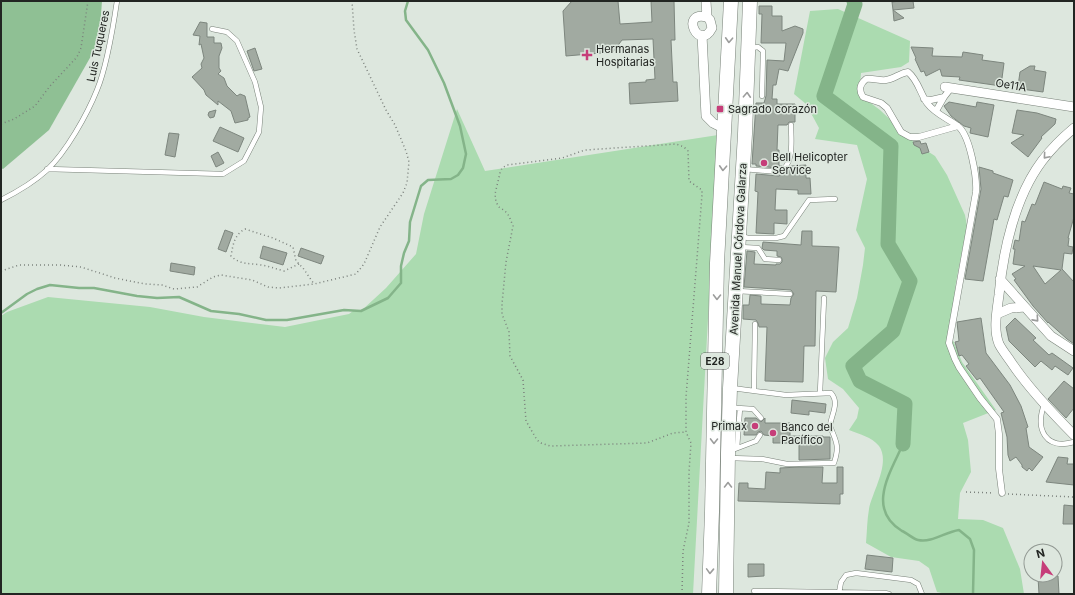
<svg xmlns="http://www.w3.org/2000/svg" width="1075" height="595" font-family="Inter,sans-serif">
  <rect width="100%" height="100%" fill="#dde7de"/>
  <path fill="#abdbb0" d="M838,9l72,32 -1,21 -8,5 -40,6 -1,13 8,15 12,9 35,33 20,13 12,19 18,40 2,11 -11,56 -6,51 12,29 34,48 -33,13 5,17 3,32 -11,21 -2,26 25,1 20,8 17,41 4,25h-78l-9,-2 -8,-24 -10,-7 -28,-4 -25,-14c1,-11 1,-23 3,-34 3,-17 22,-46 10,-63 -7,-9 -20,-12 -30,-16l8,-12 2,-10 -16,-19 -15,-10 -3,-21 8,-16 15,-14 9,-30 6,-33 2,-17 -9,-18 11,-51 -10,-34 -42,-6 4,-11 -13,-24 -12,-10 16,-83z
    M457,109l28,62 233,-36 -25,459h-692v-278l6,-4 41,-15 102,10 54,10 81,10 64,-13 4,-3h8l25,-23 30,-34 8,-40z"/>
  <path fill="#8fc094" d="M1,1h101l-3,41 -50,88 -46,39 -2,-1z"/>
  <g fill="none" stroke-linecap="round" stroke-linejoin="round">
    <path stroke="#84b489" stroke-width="2.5" d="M1,313l26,-19 10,-5 13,-4 29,3h15l43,8 20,2 22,-1 32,14 28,3 27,6h21l57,-10 17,1 27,-13 13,-15v-17l3,-13 5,-12 1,-19 11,-36 7,-6 23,-1 7,-4 5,-7 3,-14 -6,-28 -16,-43 -16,-33 -22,-30 -1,-9 3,-10
      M903,444c-13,29 -37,65 -1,87 5,2 11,8 16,9 14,3 27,-8 41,-10l11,9 4,11 -1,44"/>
    <path stroke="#84b489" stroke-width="15" d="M854,1l1,3 -31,92 67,50 -3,98 22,37 -17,50 -40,35 7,15 45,23 -2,40"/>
  </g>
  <path fill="#a1aaa1" stroke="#7d867e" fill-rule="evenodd" d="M572,1h46l2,23 32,-2 -1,-21h23l1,39h-4l2,42h4l1,19 -48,3 -1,-21 17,-1v-2l9,-1 -2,-40 -31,1 -9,12 -47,4 -3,-45z
    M900,1h13l1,7 -21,2 -1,-8z
    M759,6h13v10h10v15l13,-5 8,3v4l-15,38 -9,-2 -3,16h-3l-1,14h5v5h18v18h-6l-2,3h-9l-1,25h2v16h3l-4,2 -22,-2v-2h-4l4,-61h8l2,-7 1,-36 17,1 2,-18h-25l1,-29h-3z
    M893,10l11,8 -10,3z
    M200,22l7,1v14h7v6h7l1,5 -3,8v12l2,3 -3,3 6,4 3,8 10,10 3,-2 5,2 5,21 -2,1v2l-13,3 -4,-12 -13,-10v4l-12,-10 -2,-5 -12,-13 10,-9 -1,-4 3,-6 -3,-14 -2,1 1,-9 -7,-1z
    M911,47l22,1 -1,8 30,1 1,-5 20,3 -1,5 22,3 -3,23 -42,-6 1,-3 -18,-1 -2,-7 -14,7 -2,-5 -3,1 -6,-13 1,-1z
    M255,48l7,21 -8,2 -7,-20z
    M1030,66h5l-1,4 12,2 -3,20 -22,-3v-3h-3l2,-14z
    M949,102l27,5 1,-5 17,3 -6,32 -18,-4 1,-5 -7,-2 -13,-10 -7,-10z
    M216,110l-2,7 -4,1 -2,-3 1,-3z
    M1017,110l20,3 19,6 -1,5 -14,13 1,1 -14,19 -17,-14 13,-8 -12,-2z
    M220,127l24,11 -6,14 -25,-11z
    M169,133l10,1 -4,23 -10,-2z
    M920,141l1,3 5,-1 3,9 -7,2 -2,-6 -6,-3 -1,-3z
    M218,152l6,11 -8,4 -5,-11z
    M806,165v13h4l1,16h-13v-4l-22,-1 -1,21h12v14l-13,-1v11l-18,-1 2,-41 -3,-1 1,-17 23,2 7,-5 5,-5z
    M979,167l14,4v2l20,7 -5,17 -4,-1 -7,24 -3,-1 -11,62 -18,-2 16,-90z
    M1044,182l18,7 1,-3 8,2 -2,5 5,1v23l-6,21h1l-1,8 5,1 -1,7 -8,-1 -2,16 12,13v62l-7,-5 -19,-17v1l-15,-17 -19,-26 2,-1 -4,-5 13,-8 -12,-2 2,-15h-2l2,-9 4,1 3,-20 3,1 7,-18 3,1zM1033,266l28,4 -16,14z
    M225,230l8,3 -7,19 -8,-3z
    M802,231h10v15l27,1 -3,45 -20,-1 -1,55h-11l-1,36 -38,-1 2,-54h-8l-1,-4 -2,-3 -13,-1v-14h6l1,-10 11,1v8l29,1 1,-7 3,-4 -3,-4 -47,-3 3,-36 8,1 -1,12 22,1v-1h4l2,-2v-3l-1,-2 -4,-1v-5l-13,-1 -2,-2 1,-6 38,3z
    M263,246l24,7 -4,12 -23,-7z
    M301,248l23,8 -3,8 -23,-8z
    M171,263l24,4 -1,8 -24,-4z
    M981,318l5,35 24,32 11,21 7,21 -2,1 3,19 14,10 -11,14 -3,-3 -2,3 -5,-4v-2l-6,-8 -6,4 -2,-6 -1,-18 -6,-24 3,-1 -24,-34 -3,2 -11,-14 3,-2 -7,-9 -3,1 -4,-14 4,-1 -2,-19z
    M1015,318l21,20 -3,2 16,15 3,-2 21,15 -5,7 -13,-9 -3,4 -11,-9 -6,6 -26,-26 -3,-14z
    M1064,381l10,8v19l-8,10 -18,-19z
    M792,400l34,4 -1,9 -16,-2v4l-18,-2z
    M745,418h11l5,4 4,-4v5h25v13h33v1h7v22l-31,1v-17h-26v-7l-9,-1 -3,-4 -3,1 -2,3h-12z
    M1058,457l10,1 -1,6h7v21l-28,-3z
    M799,467h24l-1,16h15v-16h6v27h-3v10l-102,-3 1,-18h9v5l17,1 1,-17 14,1v-5z
    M1064,505l10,1v18h-11z
    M867,555l26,3 -1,14 -27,-3z
    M748,564h16v12l-16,1z
    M1058,576l1,18h-20l-1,-17z"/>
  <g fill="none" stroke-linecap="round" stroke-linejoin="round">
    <g stroke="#798279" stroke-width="5.5">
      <path id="service" d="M751,48l7,-1 5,4 -1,45
        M47,169l176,5 21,-13 15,-29 2,-25 -6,-25 -18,-41 -10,-9 -15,-3
        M744,169l35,3c16,-7 12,-33 12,-47
        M1,200c16,-8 33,-18 46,-30 19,-18 40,-55 50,-80 10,-24 16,-62 20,-89
        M741,236l7,2h28l8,-2 25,-36 26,-1
        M740,247l18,1 7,11 14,1
        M737,291l53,3
        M754,390l1,-66
        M820,393l4,-95
        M1044,405c-9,25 2,45 30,37
        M737,408l16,1 8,9
        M737,448l3,-40
        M735,449l21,-8 4,-6
        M729,458l33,1 25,5 47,-1c6,-18 2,-21 -4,-37 1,-11 10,-23 1,-33l-45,2 -54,-7
        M754,591l131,2 4,1
        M839,593l2,-11 5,-7 10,-2 55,7 7,4 4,10"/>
    </g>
    <g stroke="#798279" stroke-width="7">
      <path id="pedestrian" d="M924,99l7,1 13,-3
        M936,111l8,-14 7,-9
        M958,126l-39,11h-9l-9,-5 -14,-24 -6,-5 -18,-6c-5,-8 -3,-13 3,-18 7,-1 14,2 20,1 8,-1 14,-7 22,-8 10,8 12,21 19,31 8,11 22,16 32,24 11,10 18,50 17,65l-27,151 6,16 4,8 21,31 17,21 2,15v35l3,24"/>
    </g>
    <g stroke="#798279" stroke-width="10">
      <path id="minor" d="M706,1l1,16 3,3 2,8c-13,25 -33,-18 -5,-11
        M702,35l4,81 7,7 12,6
        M945,87l129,20
        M1074,128c-12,10 -23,21 -32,33 -27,36 -39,90 -43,134 -2,16 -6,34 0,49 3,6 8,12 12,18 18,27 40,50 63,73
        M1000,279l51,57 23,15
        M997,314l14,-6 14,-1"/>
    </g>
    <g stroke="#798279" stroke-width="15">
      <path id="primary" d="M709,594l3,-82 5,-249 14,-262
        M726,594l2,-141 2,-65 15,-254 5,-133"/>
    </g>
    <path stroke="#7b817c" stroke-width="1.5" stroke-dasharray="1 3" stroke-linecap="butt" d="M1,124l13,-5 21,-13 15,-20 27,-29 4,-9 7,-47
      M299,264l-15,7c-8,-2 -15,-5 -23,-6 -11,-2 -21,0 -30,-9 2,-11 3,-21 14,-27l28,9 20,9 3,14 7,7 11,16
      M1,271l18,-6h41l21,2 34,11 30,6 17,1 12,4 23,-2 16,-10 8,-2 31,5 16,7 11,1 35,-4 42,-10 8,-10 16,-37 23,-34 4,-10 2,-21 -3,-11 -11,-26 -9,-15 -29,-61 -3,-19 -2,-29
      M966,492l28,1
      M1008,494l66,3
      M682,594l1,-43 6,-28v-51l2,-29 -5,-11v-35l16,-202v-5l-13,-9 -1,-30 -4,-4 -8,-3 -91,6 -23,8 -55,7 -5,3 -2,5 -5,21 1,8 3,5 6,4 4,5 4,10 -7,36 -4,42v10l7,18 1,24 13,24 3,41 11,19 4,3 9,3 97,-3 26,-10 13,-1"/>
    <use href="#service" stroke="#fff" stroke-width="4.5"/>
    <use href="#pedestrian" stroke="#fff" stroke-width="6"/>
    <use href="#minor" stroke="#fff" stroke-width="9"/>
    <use href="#primary" stroke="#fff" stroke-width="14"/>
  </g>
  <defs><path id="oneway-chevron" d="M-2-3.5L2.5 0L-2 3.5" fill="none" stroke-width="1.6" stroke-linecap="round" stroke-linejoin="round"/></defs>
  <g stroke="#9c9d9c">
    <use href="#oneway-chevron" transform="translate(729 40) rotate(93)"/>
    <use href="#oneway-chevron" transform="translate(747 95) rotate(-87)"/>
    <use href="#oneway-chevron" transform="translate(1046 156) rotate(131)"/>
    <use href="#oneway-chevron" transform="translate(723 168) rotate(93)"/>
    <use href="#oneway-chevron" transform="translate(717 297) rotate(91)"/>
    <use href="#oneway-chevron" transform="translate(1036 319) rotate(48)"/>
    <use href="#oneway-chevron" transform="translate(714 441) rotate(91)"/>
    <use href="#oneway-chevron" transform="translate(728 485) rotate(-90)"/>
    <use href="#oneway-chevron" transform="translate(710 571) rotate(92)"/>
  </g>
  <g fill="#c63d79" stroke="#dde7de" stroke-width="1.5">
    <path d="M585 49h4v4h4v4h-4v4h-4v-4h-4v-4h4z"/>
    <rect x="716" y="105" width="8" height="8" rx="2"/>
    <circle cx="764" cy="163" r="4"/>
    <circle cx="755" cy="426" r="4"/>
    <circle cx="773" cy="433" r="4"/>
  </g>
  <g text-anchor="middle" stroke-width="3" stroke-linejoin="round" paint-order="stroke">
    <rect fill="#dde7de" stroke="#5a5f5a" stroke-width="1" x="701" y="353" width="28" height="16" rx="3"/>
    <g font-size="10" font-weight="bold" fill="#222522">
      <text x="715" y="365">E28</text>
    </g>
    <g font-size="11" fill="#222522" stroke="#dde7de">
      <text transform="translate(98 46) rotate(-78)" y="4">Luis Tuqueres</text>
      <text transform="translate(1011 85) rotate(9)" y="4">Oe11A</text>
      <text transform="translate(738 249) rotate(-87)" y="4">Avenida Manuel Córdova Galarza</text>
    </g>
    <g font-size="11" fill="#222522" stroke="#dde7de" text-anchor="start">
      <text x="596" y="53">Hermanas<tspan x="596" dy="13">Hospitarias</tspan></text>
      <text x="728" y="113">Sagrado corazón</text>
      <text x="772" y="161">Bell Helicopter<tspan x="772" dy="13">Service</tspan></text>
      <text x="747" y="430" text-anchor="end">Primax</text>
      <text x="781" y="431">Banco del<tspan x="781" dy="13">Pacífico</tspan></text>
    </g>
  </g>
  <rect width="1075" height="595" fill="none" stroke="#222522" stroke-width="4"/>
  <g transform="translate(1043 563) rotate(345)"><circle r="19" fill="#dde7de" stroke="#929993"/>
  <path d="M0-3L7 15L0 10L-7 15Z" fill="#c63d79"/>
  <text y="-6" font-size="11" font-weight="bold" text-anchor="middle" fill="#222522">N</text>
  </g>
</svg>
